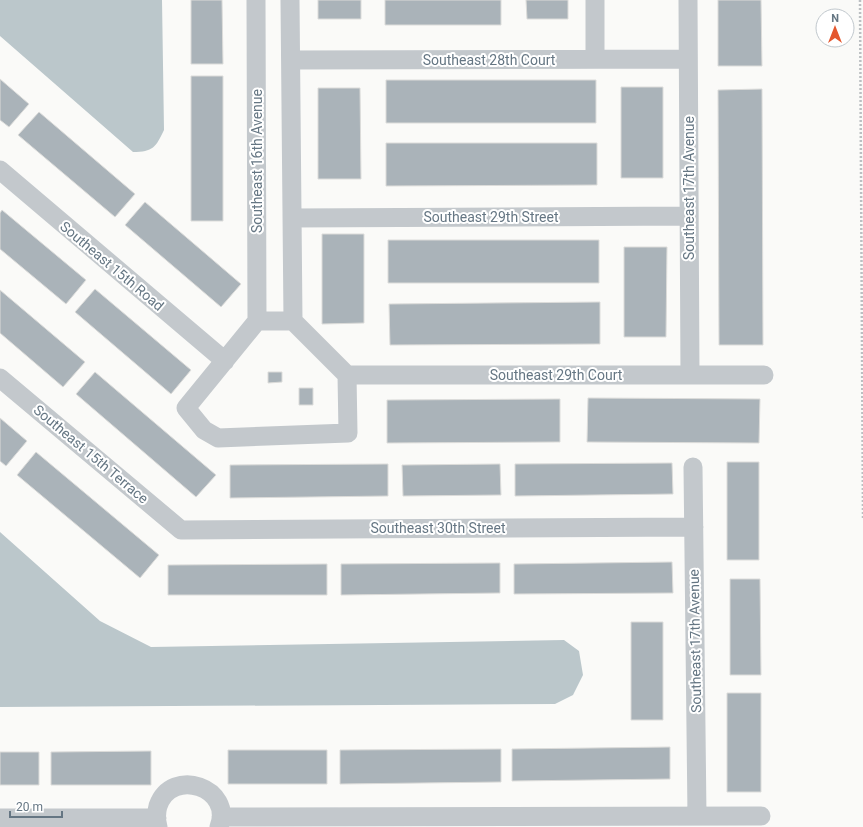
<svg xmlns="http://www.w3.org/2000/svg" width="863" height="827" font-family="Roboto,sans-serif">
  <rect width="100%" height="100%" fill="#fafaf8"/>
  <path fill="#bbc7cb" d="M0,0h162l2,130c-8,17 -11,22 -31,22l-133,-116z
    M0,532l100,89 51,26 413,-7 15,11 4,24 -10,20 -18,9 -555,3z"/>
  <path fill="#aab3b9" stroke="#dcdcda" d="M191,0h31l1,64h-32z
    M318,0h43v19h-43z
    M385,0h116v25h-116z
    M526,0h42v19h-41z
    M718,0h43l1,66h-44z
    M191,76h32v145h-32z
    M0,79l29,25 -20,23 -9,-7z
    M386,80h210v43h-210z
    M621,87h42v91h-42z
    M318,88h42l1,91h-43z
    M762,89l1,256h-44l-1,-255z
    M39,112l96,82 -20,23 -97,-82z
    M386,143h211v42l-211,1z
    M145,202l96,82 -20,23 -96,-82z
    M2,210l84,70 -20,24 -66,-55v-36z
    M322,234h42v89l-42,1z
    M388,240h211v43h-211z
    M624,247h43l-1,90h-42z
    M95,289l96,81 -20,24 -96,-82z
    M0,290l85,72 -22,25 -63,-54z
    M600,302v42l-210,1 -1,-41z
    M95,372l121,103 -20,22 -120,-103z
    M268,372h14v10l-14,1z
    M299,388h14v17h-14z
    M588,398l172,1 -1,44 -172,-1z
    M560,399v43l-173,1v-43z
    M0,418l27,23 -21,25 -6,-5z
    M36,452l123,103 -19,23 -123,-103z
    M727,462h32v98h-32z
    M672,463l1,31 -158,2v-32z
    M388,464v32l-158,2v-33z
    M500,464l1,31 -98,1 -1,-31z
    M672,562l1,31 -159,1v-30z
    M500,563v30l-159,2v-31z
    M327,564v31h-159v-30z
    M730,579h30l1,96h-31z
    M631,622h32v98h-32z
    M727,693h34v99h-34z
    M670,747v32l-158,2v-32z
    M501,749v33l-161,2v-34z
    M228,750h99v34h-99z
    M151,751v34h-100v-33z
    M0,752h39v33h-39z"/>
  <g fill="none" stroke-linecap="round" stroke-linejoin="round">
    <path stroke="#bbbfc2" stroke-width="2.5" stroke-dasharray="2 2" stroke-linecap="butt" d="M860,0l3,518"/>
    <path stroke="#c3c8cc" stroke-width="19" d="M256,0l1,321 -71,87 18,22 14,8 130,-5 -1,-58 -54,-54h-36
      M290,0l3,321
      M595,0v59
      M688,0l2,375
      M291,60l397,-1
      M0,170l225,191
      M292,218l397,-2
      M347,375h417
      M0,378l181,152 513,-3
      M693,467l4,349
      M221,817l540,-1
      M0,818h157
      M158,827c-2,-7 -2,-14 0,-21 14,-40 76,-18 61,21"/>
  </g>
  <g text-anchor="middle" stroke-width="4" stroke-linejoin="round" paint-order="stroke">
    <g font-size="14" fill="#657683" stroke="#fff">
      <text x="489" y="65">Southeast 28th Court</text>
      <text transform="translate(257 161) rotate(-90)" y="5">Southeast 16th Avenue</text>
      <text transform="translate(689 188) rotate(-90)" y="5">Southeast 17th Avenue</text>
      <text x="491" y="222">Southeast 29th Street</text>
      <text transform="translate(112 266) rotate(40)" y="5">Southeast 15th Road</text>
      <text x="556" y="380">Southeast 29th Court</text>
      <text transform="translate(91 454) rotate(40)" y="5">Southeast 15th Terrace</text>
      <text x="438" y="533">Southeast 30th Street</text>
      <text transform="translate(695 641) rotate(-91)" y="5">Southeast 17th Avenue</text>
    </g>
  </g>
  <g transform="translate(835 28)"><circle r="19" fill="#ffffff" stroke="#c1c8cd"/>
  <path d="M0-3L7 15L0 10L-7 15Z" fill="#e4572e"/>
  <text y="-6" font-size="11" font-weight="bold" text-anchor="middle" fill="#657683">N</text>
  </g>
  <path d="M10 811v6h52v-6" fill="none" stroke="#657683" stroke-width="2"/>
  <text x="16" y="811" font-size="12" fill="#657683" stroke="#ffffff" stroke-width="3" paint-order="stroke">20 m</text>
</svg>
